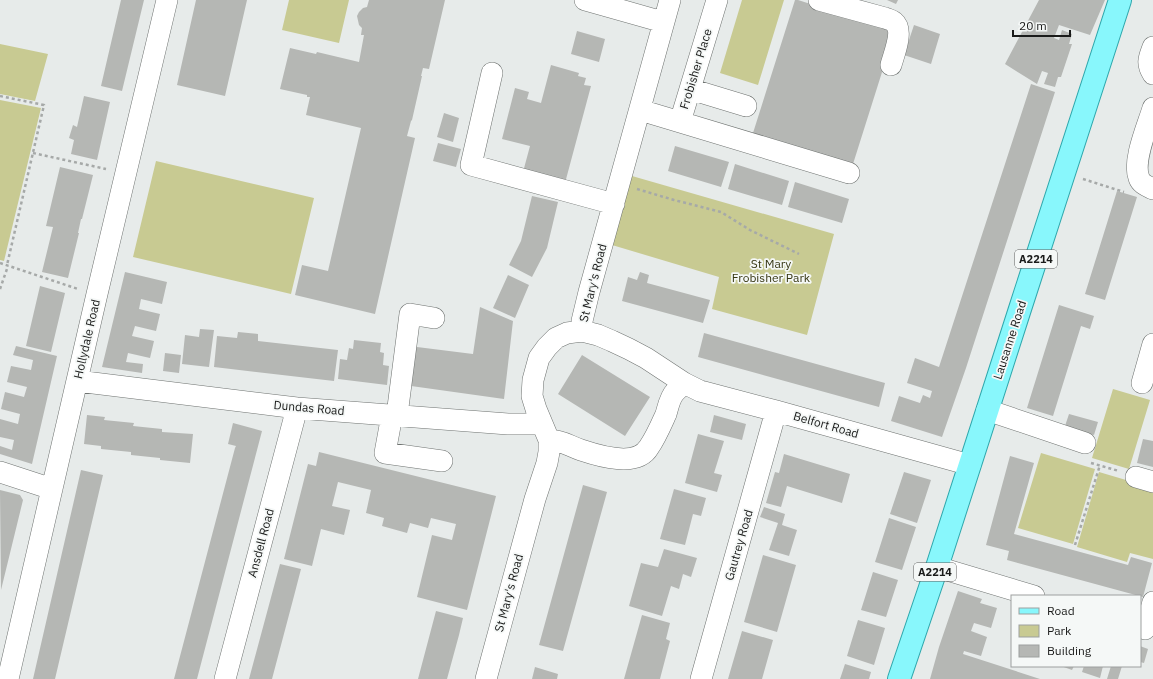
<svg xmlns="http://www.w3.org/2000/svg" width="1153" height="679" font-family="'IBM Plex Sans',sans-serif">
  <rect width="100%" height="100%" fill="#e7ebea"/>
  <path fill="#c8ca92" d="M289,0h60l-10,43 -57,-13z
    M742,0h42l-26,85 -38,-12z
    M0,44l48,10 -13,47 -35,-7z
    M0,100l41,8 -37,153 -4,-1z
    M156,161l158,37 -23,96 -158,-37z
    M632,176l202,58 -27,101 -95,-26 7,-32 -107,-32z
    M1113,389l37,11 -21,69 -37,-11z
    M1041,453l54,16 -22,75 -55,-16z
    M1099,472l54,16v71l-23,-6 -3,9 -50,-15z"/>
  <path fill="#b5b7b4" d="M121,0h23l-22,91 -21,-5z
    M196,0h51l-22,96 -48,-11z
    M369,0h76l-16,69 -6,-1 -2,8h1l-10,44 -1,1 -4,15 8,2 -40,176 -80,-19 7,-30 26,6 33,-143 -55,-13 4,-18h-3v-2l-27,-6 10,-41 26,6 1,-2 42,10 5,-27h-3l1,-7 -3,-3 -2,-9 2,-4 4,-4 4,-1z
    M795,0h3l97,31 -42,133 -100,-31z
    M887,0h11l-2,4z
    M1039,0h66l-15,35 -31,-10 -5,13 5,2 3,-10 10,4 -3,10h3l-11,33h-3l-3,10 -11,-3 4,-11 -6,-2 -5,13 -32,-20z
    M914,25l26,9 -9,30 -27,-9z
    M577,31l28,8 -6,23 -28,-8z
    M551,65l28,8 -1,3 8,2 -2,7 7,1 -26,97 -42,-11 7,-26 -28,-7 13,-51 14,4 -2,7 14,4z
    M1031,84l24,8 -89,276 -24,69 -51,-16 8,-25 21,7 3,-8 7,3 2,-7 -25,-8 8,-25 24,9z
    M84,96l26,6 -13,58 -26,-6 3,-14 -5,-2 4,-13 4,2z
    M444,113l15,5 -6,24 -16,-5z
    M438,143l23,6 -5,18 -23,-6z
    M675,146l54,16 -8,25 -53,-16z
    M735,164l54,17 -7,24 -54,-16z
    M60,167l33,8 -11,44h-1l-3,14h1l-11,45 -26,-6 11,-45 -7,-1z
    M795,182l54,17 -7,24 -54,-16z
    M1117,191l20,6 -32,103 -20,-6z
    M532,196l26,6 -11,46 -15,29 -23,-12 12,-24z
    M125,272l42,10 -5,22 -21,-5 -2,10 21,5 -4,17 -21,-5 -3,10 22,5 -4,17 -22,-5 -2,9 17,2 -1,9 -40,-6z
    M640,272l9,3 -2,8 63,17 -7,23 -81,-22 6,-24 9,3z
    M508,275l21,10 -14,33 -22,-10z
    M40,286l25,7 -14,59 -25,-6z
    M1059,305l35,11 -4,13 -9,-3 -28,90 -26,-8z
    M480,307l33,14 -9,78 -100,-14 6,-42 7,1v3l56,7z
    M200,329l14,1 -5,37 -27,-3 3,-29 14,2z
    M238,332l20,2v7l80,9 -4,31 -120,-14 3,-31 20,2z
    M704,333l181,50 -6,24 -181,-50z
    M354,340l27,3 -1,9 4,1 -1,12 6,1 -2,19 -49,-6 2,-20 7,1 2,-12 4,1z
    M16,346l41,10 -25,108 -32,-10v-8l12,4 2,-10 -14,-3v-18l18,5 2,-10 -19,-5 4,-17 19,5 3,-10 -20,-5 4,-16 20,4 2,-10 -20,-5z
    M165,353l16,2 -2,18 -16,-2z
    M582,355l68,42 -25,39 -67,-42z
    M1069,414l29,8 -4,13 -29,-9z
    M87,415l18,2 -1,3 30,3 -1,3 29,3v3l31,2 -3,29 -30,-3v-2l-29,-3v-3l-30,-3v-3l-17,-2z
    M714,415l32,9 -4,16 -32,-8z
    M233,423l29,8 -65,248h-23l61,-231 1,-2 -8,-2z
    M698,434l26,7 -10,32 8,2 -5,17 -32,-9z
    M1143,439l10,2v26l-16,-4z
    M319,452l177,44 -29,114 -50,-13 15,-62 20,5 4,-16 -25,-6 -3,10 -18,-5 -3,10 -25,-7 2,-8 -18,-5 5,-23 -33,-8 -6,24 18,4 -6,25 -23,-6 -9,37 -28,-7 24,-95 8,2z
    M784,454l66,20 -8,29 -55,-17 -6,21 -15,-4 9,-31 4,1z
    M1010,456l24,7 -20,71 114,31 3,-8 21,6 -9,34 -136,-37 2,-9 -23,-6z
    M81,470l22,5 -48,204h-22z
    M904,472l27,8 -14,43 -27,-9z
    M583,485l24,7 -44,159 -24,-6z
    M674,489l32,9 -5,18 -8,-2 -8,31 -25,-6z
    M0,490l20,5 3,5 -22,90z
    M764,507l21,7 -3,11 15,5 -8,26 -20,-6 9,-27 -18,-6z
    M889,518l27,9 -14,43 -27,-8z
    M664,549l33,9 -6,19 -8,-3 -4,15 -8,-3 -9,30 -33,-10 12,-43 17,4z
    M763,555l33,10 -19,67 -33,-10z
    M280,564l21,5 -7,27 -22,83h-23z
    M873,572l25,8 -12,37 -25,-7z
    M958,591l24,8 -2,4 17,5 -6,20 -17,-5 -3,8 16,6 -6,19 -17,-5 -1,3 77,25h-110l9,-32z
    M436,611l27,7 -4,17 -12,44h-29z
    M642,615l28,8 -4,16 4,2 -9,34 -1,4h-36z
    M858,620l27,8 -11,37 -27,-9z
    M742,631l31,9 -11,39h-34z
    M1140,646l8,3 -4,14 -4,-1z
    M845,664l26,8 -2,7h-29z
    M1061,666h13l-2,4z
    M1084,666h19l-3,12 -18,-6z
    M1111,666h11l-4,13h-11z
    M535,667l23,7 -1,5h-25z"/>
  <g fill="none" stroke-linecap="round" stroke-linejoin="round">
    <g stroke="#6f7371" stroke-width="22">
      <path id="minor" d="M585,0l78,22
        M819,0l66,18c3,1 7,2 9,4 10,8 0,32 -3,43
        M1153,47c-4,11 -7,16 0,27
        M492,73l-21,92 143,39
        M690,89l56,17
        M1153,108c-5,17 -21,53 -14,70 2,6 8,8 14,11
        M640,110l40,12 37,-122
        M680,122l169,51
        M582,331v-10l7,-29 81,-292
        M77,381l220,27 211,16h34
        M1142,383l11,-39
        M987,410l98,33
        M392,415l-7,38 57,8
        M397,415l13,-101 24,4
        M549,440c13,0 20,6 32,10 18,6 56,18 68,-3 7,-10 12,-22 17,-33 2,-7 4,-17 9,-22 3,-3 6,-6 9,-9
        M0,472l52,17
        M1136,477l17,5
        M937,567l97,29
        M1145,629l8,-27
        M8,679l89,-385 70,-294
        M225,679l72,-271
        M486,679l49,-180 12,-36 2,-11v-12l-13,-31 -4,-13 1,-16 6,-22 8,-11 9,-9 11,-5 15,-2 16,4 14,6 17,8 17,9 38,25 16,8 76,20 194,54
        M701,679l75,-268"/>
    </g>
    <g stroke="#2ea7ac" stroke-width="24">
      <path id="major" d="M899,679l38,-112 82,-255 101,-312"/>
    </g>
    <path stroke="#a6a9a8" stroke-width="2.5" stroke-dasharray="3 3" stroke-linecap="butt" d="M0,96l44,9 -37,160
      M33,153l73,16
      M1083,179l41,13
      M637,189l37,11 47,12 29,18 49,24
      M0,263l78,26
      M0,289l8,-23
      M1091,463l28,8
      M1075,545l25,-80"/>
    <use href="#minor" stroke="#fff" stroke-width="21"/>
    <use href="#major" stroke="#88f7fc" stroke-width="22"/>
  </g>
  <g text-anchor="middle" stroke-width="3.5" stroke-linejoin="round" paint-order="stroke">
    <g fill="#f5f8f7" stroke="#5c5d5c" stroke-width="1">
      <rect x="1015" y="250" width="42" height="18" rx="3"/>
      <rect x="914" y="563" width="42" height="18" rx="3"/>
    </g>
    <g font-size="11" font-weight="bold" fill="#1a1b1a">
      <text x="1036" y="263">A2214</text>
      <text x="935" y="576">A2214</text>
    </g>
    <g font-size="12" fill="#1a1b1a" stroke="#f5f8f7">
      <text transform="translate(696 69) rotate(-73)" y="4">Frobisher Place</text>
      <text transform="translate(593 283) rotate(-76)" y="4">St Mary's Road</text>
      <text transform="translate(87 339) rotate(-77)" y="4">Hollydale Road</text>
      <text transform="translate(1010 340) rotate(-72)" y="4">Lausanne Road</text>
      <text transform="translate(309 408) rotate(5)" y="4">Dundas Road</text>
      <text transform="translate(826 425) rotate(16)" y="4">Belfort Road</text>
      <text transform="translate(261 543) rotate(-75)" y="4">Ansdell Road</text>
      <text transform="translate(739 545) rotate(-74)" y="4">Gautrey Road</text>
      <text transform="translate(509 593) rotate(-75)" y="4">St Mary's Road</text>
    </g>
    <g font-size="12" fill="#363612" stroke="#f5f8f7">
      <text x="771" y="268">St Mary<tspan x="771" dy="14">Frobisher Park</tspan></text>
    </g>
  </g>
  <rect x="1011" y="595" width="130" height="72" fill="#f5f8f7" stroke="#9da09f"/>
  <rect x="1019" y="608" width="20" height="6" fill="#88f7fc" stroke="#9da09f"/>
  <text x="1047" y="615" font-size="12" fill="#1a1b1a">Road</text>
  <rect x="1019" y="625" width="20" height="12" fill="#c8ca92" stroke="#9da09f"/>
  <text x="1047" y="635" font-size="12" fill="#1a1b1a">Park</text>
  <rect x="1019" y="645" width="20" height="12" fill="#b5b7b4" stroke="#9da09f"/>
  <text x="1047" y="655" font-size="12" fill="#1a1b1a">Building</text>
  <path d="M1013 30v6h57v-6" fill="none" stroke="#1a1b1a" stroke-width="2"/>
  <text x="1019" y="30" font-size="12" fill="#1a1b1a" stroke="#f5f8f7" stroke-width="3" paint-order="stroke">20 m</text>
</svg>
